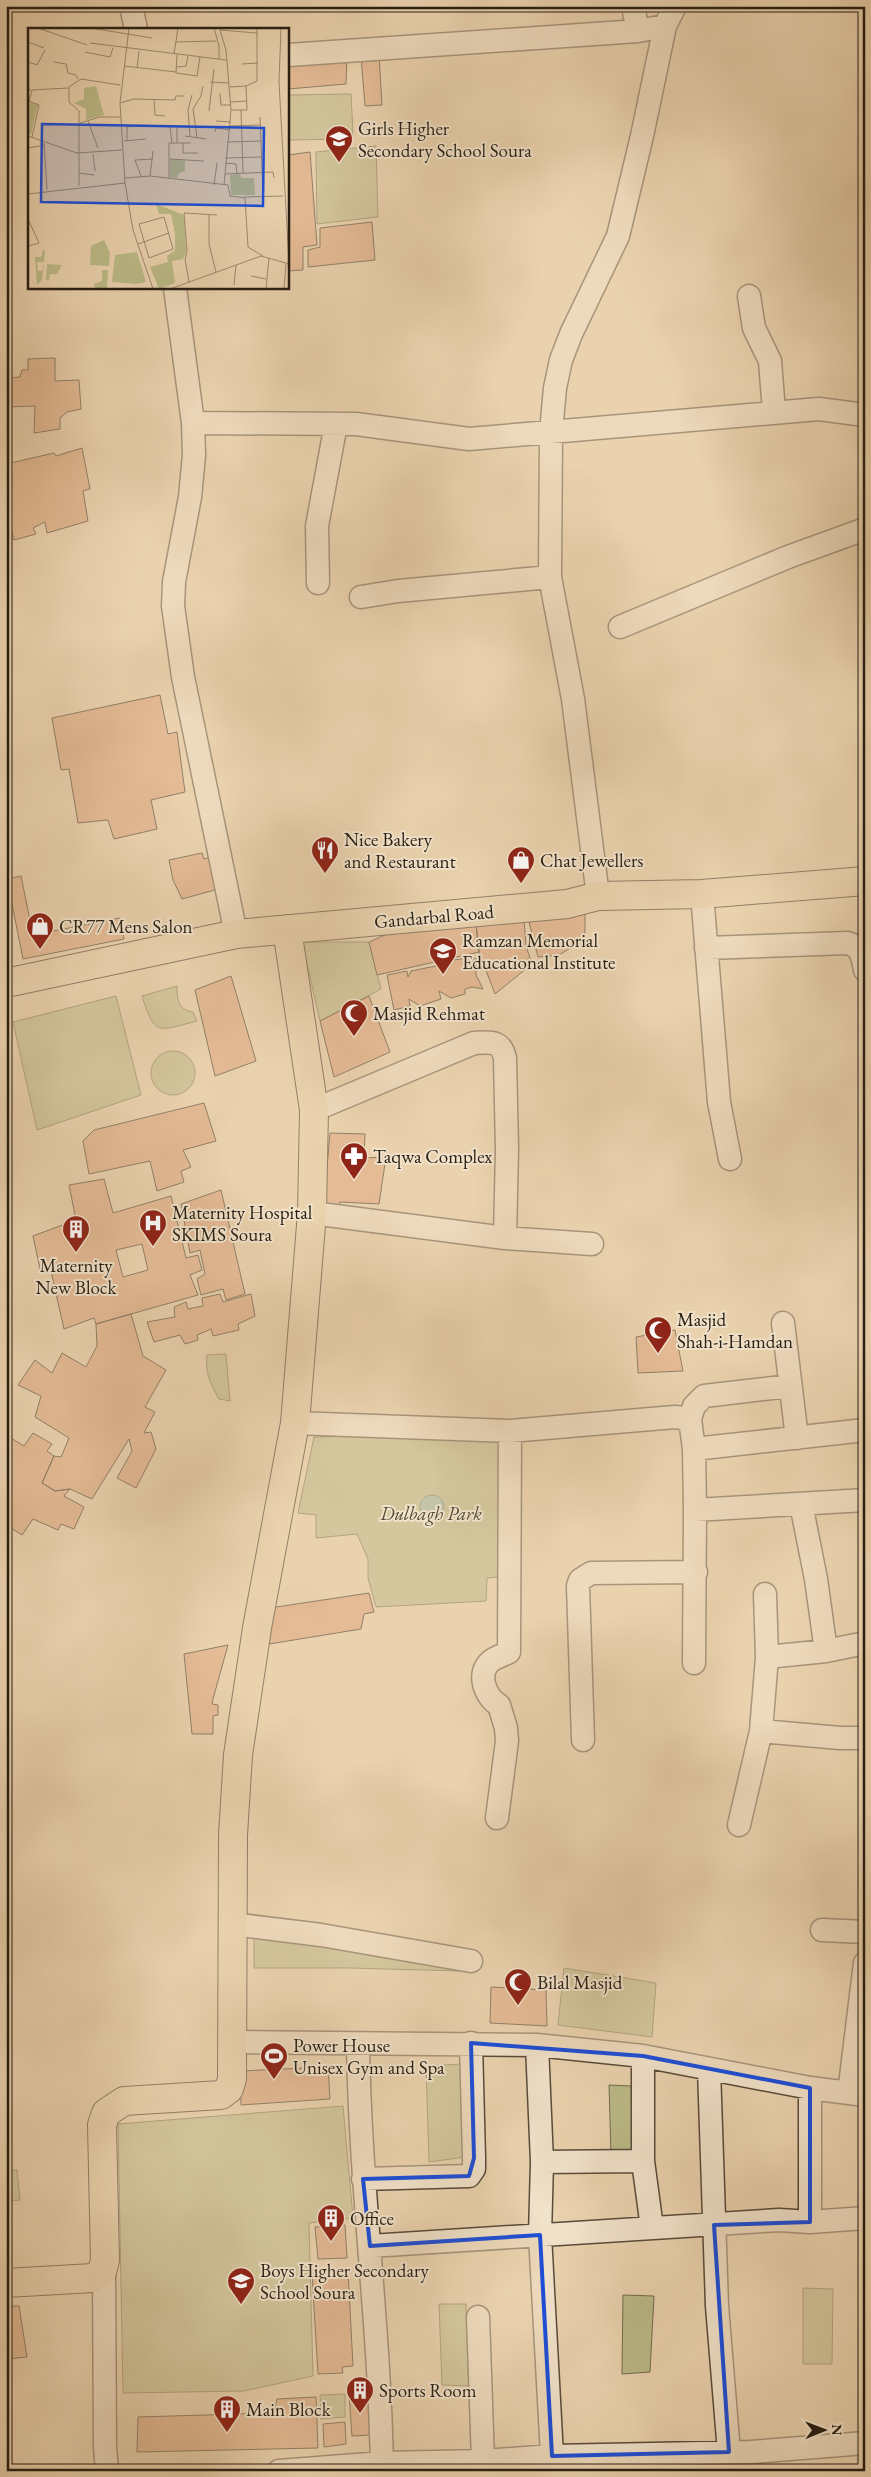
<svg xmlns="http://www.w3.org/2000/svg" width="871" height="2477" font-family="'EB Garamond',serif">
  <rect width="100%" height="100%" fill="#ead2ae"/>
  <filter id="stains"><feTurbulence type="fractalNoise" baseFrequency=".004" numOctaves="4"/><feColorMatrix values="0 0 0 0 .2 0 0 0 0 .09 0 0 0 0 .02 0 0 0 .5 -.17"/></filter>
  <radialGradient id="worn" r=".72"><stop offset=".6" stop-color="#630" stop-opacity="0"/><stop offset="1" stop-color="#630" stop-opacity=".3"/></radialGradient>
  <path fill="#bbba87" stroke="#716c4d" d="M351,94l2,39 -3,6 -62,1v-45z
    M376,146l2,71 -61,7 -1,-72z
    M302,942h67l12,47 -61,32z
    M177,986c0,14 1,24 16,26l4,9c-39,10 -42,16 -55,-25z
    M116,996l25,99 -104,35 -24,-108z
    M151 1073a22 22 0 1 1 44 0a22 22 0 1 1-44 0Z
    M226,1354l4,47 -11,-2c-9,-16 -14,-26 -12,-44z
    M506,1434v142l-19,2 -1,23 -110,6 -8,-29v-19l-11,-25 -41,4v-23l-18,-2 16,-76z
    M254,1934l213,33 -7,4 -110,-3h-96z
    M564,1968l92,15 -4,54 -94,-12z
    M462,2064l4,93 -37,5 -3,-96z
    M609,2085l22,1 4,68h-24z
    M343,2106l10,112 -44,5 4,153 -69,15 -121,2 -5,-269z
    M6,2170h11l3,30 -14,1z
    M803,2288l30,1 -1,75h-29z
    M623,2295l31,1 -4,76 -28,2z
    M439,2304h27l3,82 -27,-1z
    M345,2394v23l-24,2 -1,-24z"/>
  <path fill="#98b8a9" stroke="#6b7a6d" d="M420 1507a12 12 0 1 1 24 0a12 12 0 1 1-24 0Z"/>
  <path fill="#dea177" stroke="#271e13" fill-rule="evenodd" d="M379,55l3,50 -17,1 -4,-50z
    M347,56l-1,28 -58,5v-29z
    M310,152l7,93 -14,2v23l-15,1v-116z
    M372,222l3,38 -67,7v-17l12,-3v-19z
    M55,358v23l24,-1 2,29 -14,3 -7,6v11l-26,4 1,-27 -28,1 -1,-29 14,-1 2,-7h6v-11z
    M82,448l8,41 -7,2 5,30 -41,12 -2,-11 -12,6 3,6 -22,6 -8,-32v-44l48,-11 2,3z
    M160,695l8,39 9,-2 8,60 -34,8 6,29 -43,10 -6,-19 -30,3 -9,-54 -8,1 -9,-52z
    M202,853l2,6 10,-3 8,32 -40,11 -9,-19 -4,-20z
    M21,876l12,59 87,-17 4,21 -101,20 -16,-80z
    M585,911v28l-26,16 -21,2 -9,-35z
    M524,919l2,27 6,18 -37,30 -16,-42 -3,-28z
    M476,924l3,28 -102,23 -8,-33 18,-8z
    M468,958v4l8,-4v17l7,14 -11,-2 -7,2v5l-14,4 -12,-7 2,8 -21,7 -11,-7 1,7 -16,4 -7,-35 20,-4 1,6 3,-6 30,-6v5l12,-10z
    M231,976l25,85 -41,15 -20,-86z
    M369,996l21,56 -56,25 -14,-56z
    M204,1103l12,38 -33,9 8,17 -10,4 3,11 -27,9 -7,-30 -61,13 -6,-33 11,-11z
    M330,1133l35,1 -1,24 22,-1 -7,47 -39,-2 -1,10 -16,1z
    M104,1179l9,34 58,-17 15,62 12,-3 4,15 -12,5 8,20 -102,29 -2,-6 -30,11 -14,-62 -10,2 -7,-33 43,-16 -7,-35zM142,1244l6,26 -25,7 -7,-27z
    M221,1190l24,104 -19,6 -3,-11 -22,6 -4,-16 8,-5 -5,-24 -10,3 -9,-49z
    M220,1294l3,8 28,-8 4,22 -17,8 1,6 -26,6 -2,-7 -14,6 1,5 -13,4 -5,-9 -26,7 -7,-20 28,-5 -1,-10 12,-5 2,7 15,-3 -1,-8z
    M131,1314l12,42 23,14 -21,37 10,5 -11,21 7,-1 5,17 -20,39 -19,-10 15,-27 -3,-12 -37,60 -22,-10 -15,2 -13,-8 12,-27 7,1 8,-19 -34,-21 6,-21 -23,-11 17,-25 17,13 10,-20 24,14 11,-21 -1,-22z
    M675,1330l8,41 -45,2 -2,-36z
    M33,1433l19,11 -5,7 7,5 -12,27 13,8 15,-2 -6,7 20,11 -10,22 -13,-5 -3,6 -25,-11 -11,16 -16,-10v-90l18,11z
    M369,1593l5,19 -10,2 -3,15 -98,16 7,-37z
    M228,1645l-15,54 -1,5 6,1v10l-5,1v18h-21l-8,-80z
    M491,1987l55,3 1,36 -57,-3z
    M328,2067l2,32 -89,6 -1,-34z
    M345,2225l2,33 -29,1 -3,-32z
    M348,2271l5,95 -11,1 1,6 -25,1 -6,-101z
    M6,2306h13l8,51 -21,2z
    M368,2392l3,43 -19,1 -3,-42z
    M316,2397l2,51 -181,4 1,-35 136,-4 3,-14z
    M345,2422l1,22 -22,3 -1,-23z"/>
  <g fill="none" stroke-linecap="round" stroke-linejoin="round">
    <g stroke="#584b3a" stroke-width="25">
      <path id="minor" d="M131,6l5,23
        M633,6l5,25
        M288,55l350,-24 27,-5
        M175,288l18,135 1,32 -4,42 -16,85 -1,24 10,71 53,257
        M749,296l5,32 16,33 4,51
        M193,423l163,1 113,15 350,-30 46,6
        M318,583l-1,-57 19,-102
        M361,597l37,-6 152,-14
        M620,627l168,-70 77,-28
        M702,894l17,208 11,57
        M598,896l-25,-197 -23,-122 1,-145 4,-44 6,-28 10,-26 47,-98 24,-100 23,-110 10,-20
        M706,948l142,-5c14,5 14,13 17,27
        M314,1110l160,-67c17,-1 27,-3 31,15l2,91 -2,89
        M312,1213l193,25 87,6
        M783,1323l14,115
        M690,1419l4,-13 10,-10 86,-10
        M295,1423l215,8 165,-14 15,2 4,30 1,61 -1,153
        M694,1449l171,-19
        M801,1504l15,75 10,72
        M695,1510l170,-10
        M767,1657l59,-6 39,-8
        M761,1731l79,7h25
        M583,1740l-5,-154 2,-6 11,-7 105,-1
        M497,1818l10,-77 -1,-13 -7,-23c-14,-8 -23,-32 -8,-44 5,-4 13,-6 18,-9l1,-221
        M739,1825l22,-94 6,-74 -2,-63
        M232,1924l89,11 150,26
        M822,1930l43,2
        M232,2042l305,3 106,11 167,32 55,7
        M358,2044c2,143 22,284 24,427
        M537,2045l5,117 -2,73 12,221
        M643,2056v105l9,67
        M709,2069l8,237 12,146
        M810,2088v134
        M849,2093l16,-130
        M542,2162l101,-1
        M363,2179l106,-3 5,-7v-11l-3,-115
        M370,2246l409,-26 31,2 55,-4
        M104,2267l1,180 2,24
        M478,2317l5,144
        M279,2471l103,-8 101,-2 69,-5 199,-4 114,-9"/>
    </g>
    <g stroke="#271e13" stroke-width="30">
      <path id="primary" d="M6,983l230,-49 331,-30 31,-8 104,-2 163,-13
        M6,2283l87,-5 9,-6 3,-12 -3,-135 4,-12 18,-12 97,-6 8,-6 3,-10 1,-244 5,-80 19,-127 38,-205 17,-210 2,-103 -27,-181"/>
    </g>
    <use href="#minor" stroke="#f1e2ca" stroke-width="22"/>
    <use href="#primary" stroke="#ead2ae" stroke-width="28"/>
  </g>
  <path d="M0 0H871V2477H0ZM471,2043l172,13 167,32v134l-96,3 15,227 -177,4 -12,-221 -170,11 -7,-67 106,-3 5,-18z" fill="#ead2ae" fill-opacity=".55" fill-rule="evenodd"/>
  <path fill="none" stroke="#1d4ed8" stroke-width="4" stroke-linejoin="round" d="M471,2043l172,13 167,32v134l-96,3 15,227 -177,4 -12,-221 -170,11 -7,-67 106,-3 5,-18z"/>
  <defs>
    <g id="school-pin" transform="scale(1.4375)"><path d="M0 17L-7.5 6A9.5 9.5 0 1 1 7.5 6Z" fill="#8f2418" stroke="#f1e2ca"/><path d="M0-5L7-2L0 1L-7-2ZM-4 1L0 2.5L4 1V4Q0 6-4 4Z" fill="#fff"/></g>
    <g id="restaurant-pin" transform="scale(1.4375)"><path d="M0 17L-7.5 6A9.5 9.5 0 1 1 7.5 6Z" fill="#8f2418" stroke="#f1e2ca"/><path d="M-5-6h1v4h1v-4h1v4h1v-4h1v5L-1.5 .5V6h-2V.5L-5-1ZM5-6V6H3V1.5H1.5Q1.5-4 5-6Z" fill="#fff"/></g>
    <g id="shop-pin" transform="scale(1.4375)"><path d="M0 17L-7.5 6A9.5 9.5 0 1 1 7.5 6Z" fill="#8f2418" stroke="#f1e2ca"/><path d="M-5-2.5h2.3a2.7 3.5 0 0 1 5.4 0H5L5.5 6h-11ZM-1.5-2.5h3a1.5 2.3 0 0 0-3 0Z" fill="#fff"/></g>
    <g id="mosque-pin" transform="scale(1.4375)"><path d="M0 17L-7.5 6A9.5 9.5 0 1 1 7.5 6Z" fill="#8f2418" stroke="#f1e2ca"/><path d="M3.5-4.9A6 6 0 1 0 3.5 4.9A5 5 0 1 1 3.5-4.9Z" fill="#fff"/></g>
    <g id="pharmacy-pin" transform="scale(1.4375)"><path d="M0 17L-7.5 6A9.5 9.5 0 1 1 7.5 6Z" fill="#8f2418" stroke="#f1e2ca"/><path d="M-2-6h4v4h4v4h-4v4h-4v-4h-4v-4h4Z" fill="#fff"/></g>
    <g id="hospital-pin" transform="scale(1.4375)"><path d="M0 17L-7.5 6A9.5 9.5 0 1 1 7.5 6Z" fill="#8f2418" stroke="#f1e2ca"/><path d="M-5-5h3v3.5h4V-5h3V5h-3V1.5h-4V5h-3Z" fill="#fff"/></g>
    <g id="building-pin" transform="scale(1.4375)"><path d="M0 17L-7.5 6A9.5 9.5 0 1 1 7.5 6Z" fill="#8f2418" stroke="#f1e2ca"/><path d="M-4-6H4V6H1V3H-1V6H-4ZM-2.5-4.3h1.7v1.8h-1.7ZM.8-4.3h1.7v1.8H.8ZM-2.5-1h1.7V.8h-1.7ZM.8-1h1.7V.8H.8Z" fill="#fff"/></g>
    <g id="stadium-pin" transform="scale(1.4375)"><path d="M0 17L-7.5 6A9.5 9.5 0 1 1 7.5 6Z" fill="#8f2418" stroke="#f1e2ca"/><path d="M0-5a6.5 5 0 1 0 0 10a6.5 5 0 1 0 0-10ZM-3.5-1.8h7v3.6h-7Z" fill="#fff"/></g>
  </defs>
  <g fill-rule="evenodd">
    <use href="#school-pin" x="339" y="139"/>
    <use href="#restaurant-pin" x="325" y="850"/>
    <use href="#shop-pin" x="521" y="860"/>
    <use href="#shop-pin" x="40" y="926"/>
    <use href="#school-pin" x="443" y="951"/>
    <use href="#mosque-pin" x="354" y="1013"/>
    <use href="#pharmacy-pin" x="354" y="1156"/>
    <use href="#hospital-pin" x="153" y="1223"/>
    <use href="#building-pin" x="76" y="1229"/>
    <use href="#mosque-pin" x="658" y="1330"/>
    <use href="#mosque-pin" x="518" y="1982"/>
    <use href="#stadium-pin" x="274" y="2056"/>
    <use href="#building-pin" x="331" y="2218"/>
    <use href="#school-pin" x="241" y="2281"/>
    <use href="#building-pin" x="360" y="2390"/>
    <use href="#building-pin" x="227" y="2409"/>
  </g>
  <g text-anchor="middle" stroke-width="4" stroke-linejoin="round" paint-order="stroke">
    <g font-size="19" fill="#271e13" stroke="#f1e2ca" text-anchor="start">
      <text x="358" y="135">Girls Higher<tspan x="358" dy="22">Secondary School Soura</tspan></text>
      <text x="344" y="846">Nice Bakery<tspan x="344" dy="22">and Restaurant</tspan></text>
      <text x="540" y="867">Chat Jewellers</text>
      <text x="59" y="933">CR77 Mens Salon</text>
      <text x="462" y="947">Ramzan Memorial<tspan x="462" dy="22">Educational Institute</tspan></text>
      <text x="373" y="1020">Masjid Rehmat</text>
      <text x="373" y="1163">Taqwa Complex</text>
      <text x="172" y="1219">Maternity Hospital<tspan x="172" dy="22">SKIMS Soura</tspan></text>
      <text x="76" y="1272" text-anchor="middle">Maternity<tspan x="76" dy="22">New Block</tspan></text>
      <text x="677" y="1326">Masjid<tspan x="677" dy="22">Shah-i-Hamdan</tspan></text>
      <text x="537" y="1989">Bilal Masjid</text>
      <text x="293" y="2052">Power House<tspan x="293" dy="22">Unisex Gym and Spa</tspan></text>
      <text x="350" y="2225">Office</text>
      <text x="260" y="2277">Boys Higher Secondary<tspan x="260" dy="22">School Soura</tspan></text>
      <text x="379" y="2397">Sports Room</text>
      <text x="246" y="2416">Main Block</text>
    </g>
    <g font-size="19" fill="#271e13" stroke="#f1e2ca">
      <text transform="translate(434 916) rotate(-5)" y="7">Gandarbal Road</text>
    </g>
    <g font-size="19" font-style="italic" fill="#534d36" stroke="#f1e2ca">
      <text x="431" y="1520">Dulbagh Park</text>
    </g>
  </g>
  <g transform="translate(28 28)">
    <rect width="261" height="261" fill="#ead2ae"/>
    <path d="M68,58l8,29 -18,5v-11l-12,-6 10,-4v-11zM0,74l10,2 -7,30h-3zM142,131l15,2v10l-6,2 -2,5 -7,-1zM212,146l1,4h13l1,17h-24l-1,-20zM128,176l28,11 2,36 -3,8 -11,2 3,22 -16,6 -9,-22 18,-5 -1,-6 8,-6v-16l-4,-20h-12zM76,212l6,13 -1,13 -19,-1 1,-19zM15,222h2l-1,12h-7l1,9h4l2,-8 -2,17 -5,5 -2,-28h6zM109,224l9,30 -10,2 -24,-2 3,-27zM19,236l15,1 -5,9h-7l-1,6h-3zM74,242h6l-1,19 -12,-1 -1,-4 8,-3z" fill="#bbba87"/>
    <path fill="none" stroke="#9c8a70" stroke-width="1" d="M10,0l49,17M63,0l61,10M101,0l-9,75 5,80 8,47 20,59M186,0l5,18v13M0,14l16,6M148,14l40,-1M62,15l136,17M57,24l25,5 3,-9M146,26l4,-26M149,27l-1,18 21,3 3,-19M0,34l9,3 8,-15M26,34l12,2 2,9 8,2 2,4M214,36l16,-1M96,38l52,6M149,39l9,-1 2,-10M109,40l2,-17M182,54l19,1M202,59l16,-1M0,60l4,3 -3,10 10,4 -7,32M4,62l36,-2M192,65l1,12h10M126,71l1,16 10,1M203,74l15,-1M92,75l14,-4 41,1 1,-4h8M203,82h16l-1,-24 11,-5v-53M213,82l2,63M181,83l5,-42M232,89l3,80M60,93l10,27M188,93l15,1M52,95l20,-6h21M202,98l31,-1M142,99l2,16M149,99v16M187,104l1,-4 14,2M0,108l49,17 45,-3M157,108l21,3M162,108l-2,-26 4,-15M169,109l-4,-28 8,-13 2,-10M96,113l22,-2M99,113v-14l13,-2M199,114l35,-1M16,115l3,47M155,115v10h15M0,120l17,-3M65,126l2,17M197,130l37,-1M142,131l34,2M197,135l11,1 1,9M51,145l15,2M197,146l48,-2 1,6M113,148l-6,-16 18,-1M122,148l3,-25M97,150l25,-2 78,9 2,11 15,2 3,49 15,9M141,150v-35h22M186,157l3,-22M196,157l7,-75 -5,-60 -6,-20 37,3M51,158v-75l-10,-9v-15l12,-8 39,6M0,166l97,-11M216,169l39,-1M181,187v29l7,28M136,189l9,32 -24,9 -10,-34zM0,191l11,24 -11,3M110,216l31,-11M223,248l15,3M161,254l-4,-23 2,-8 -3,-38 33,2M206,257l2,-20M142,261l91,-33 28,8 -10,-182 2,-54M238,261l3,-31M256,261l2,-25"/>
    <path fill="#1d4ed8" fill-opacity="0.15" stroke="#1d4ed8" stroke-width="2.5" d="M14,96l222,4 -1,78 -222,-4z"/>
    <rect width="261" height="261" fill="none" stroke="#271e13" stroke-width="2.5"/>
  </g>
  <rect width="871" height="2477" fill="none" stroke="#ead2ae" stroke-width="25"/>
  <rect x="8" y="8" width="856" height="2462" fill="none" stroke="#271e13" stroke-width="2.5"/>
  <rect x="12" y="12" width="846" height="2452" fill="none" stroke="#271e13"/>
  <g transform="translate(824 2430) rotate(89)" stroke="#f1e2ca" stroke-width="4" paint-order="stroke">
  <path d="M0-4L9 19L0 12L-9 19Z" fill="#271e13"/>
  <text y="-8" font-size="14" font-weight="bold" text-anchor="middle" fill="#271e13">N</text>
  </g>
  <rect width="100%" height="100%" filter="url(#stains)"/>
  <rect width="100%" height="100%" fill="url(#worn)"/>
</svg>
